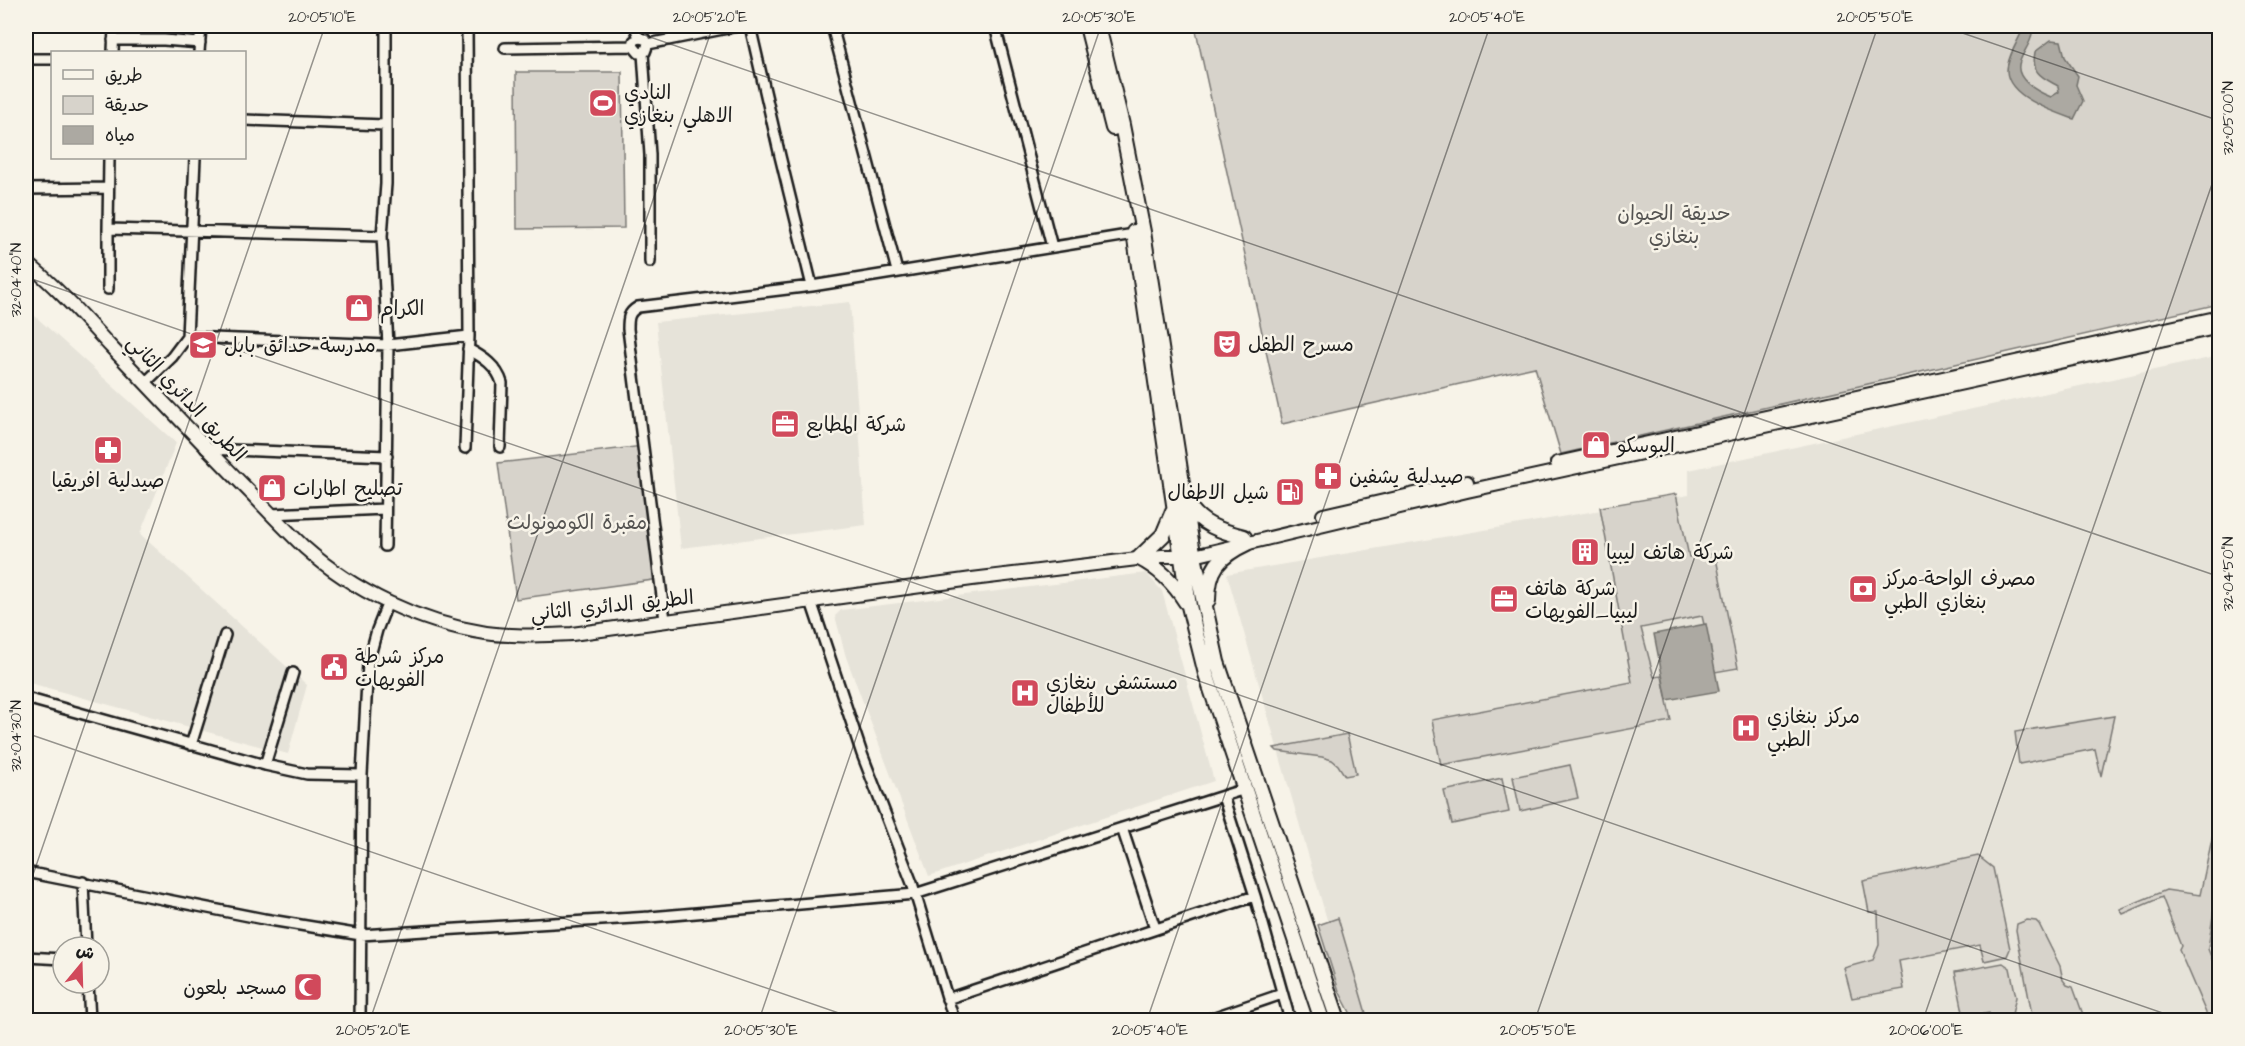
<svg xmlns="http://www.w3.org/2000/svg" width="2245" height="1046" font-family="'Architects Daughter','Playpen Sans Arabic',sans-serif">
  <rect width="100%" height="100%" fill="#f7f3e8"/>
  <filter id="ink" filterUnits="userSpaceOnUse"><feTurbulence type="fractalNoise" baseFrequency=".0167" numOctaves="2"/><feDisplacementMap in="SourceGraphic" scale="12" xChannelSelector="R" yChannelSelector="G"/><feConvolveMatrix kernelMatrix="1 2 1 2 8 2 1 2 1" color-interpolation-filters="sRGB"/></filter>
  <g filter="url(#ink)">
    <path fill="#e6e3d9" d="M850,302l16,223 -185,23 -25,-226z
      M26,308l150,135 -36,91 167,151 -19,69 -262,-72z
      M2219,356l1,526 -9,62 8,18v58h-863l-129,-446 462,-79v-25z
      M1146,573l16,18 52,190 -285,95 -83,-219 -11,-41 6,-6z"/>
    <path fill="#d7d3cb" stroke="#7a7874" stroke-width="1.5" d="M1195,26h1024v278l-658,150 -26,-87 -253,57z
      M516,72h106l2,156 -107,1z
      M643,446l17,133 -144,20 -18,-136z
      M1676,494l13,63 26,-4 23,115 -23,4 -13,-56 -61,12 13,49 8,-1 9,45 -230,44 -9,-45 200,-38 -32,-175z
      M2114,716l-13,60 -6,-27 -76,15 -4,-32z
      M1347,734l9,40 -11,2 -7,-11 -6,-5 -10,-3 -45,-6 -3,-3z
      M1570,765l8,33 -58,13 -7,-34z
      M1502,778l7,34 -57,12 -8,-33z
      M2213,834h6v42l-11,73 11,28v43h-10l-30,-70 2,-4 -19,-49 -39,17 -3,-5 46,-19 34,5z
      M1978,856l15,12 17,81 -3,7 -23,5 -4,-16 -81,16 5,28 -52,9 -8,-30 29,-8 6,-15 -1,-33h-9l-6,-31z
      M1338,918l30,102h-14l-15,-29 -21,-66z
      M2027,920l9,1 3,3 21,42 3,14 4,5 6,2 12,33h-52l-17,-90 1,-6z
      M2003,963l7,5 6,29 -4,17 8,3v3h-29l-2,-7 -25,4 -9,-45z"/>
    <path fill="#aca9a2" stroke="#72716c" stroke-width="1.5" d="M2021,26h11c2,14 -7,22 -12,35 -7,18 18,31 31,36l8,-5 -1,-6c-16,-9 -27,-12 -23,-34l16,-12 10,1 4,16 13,19 -2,9 7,16 -9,18c-20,-7 -66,-22 -67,-48 0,-13 10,-28 15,-40z
      M1706,624l13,67 -52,9 -13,-66z"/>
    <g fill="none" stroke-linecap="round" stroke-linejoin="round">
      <g stroke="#1c1c1c" stroke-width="14">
        <path id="minor" d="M467,26l2,310
          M635,26l4,12
          M750,26l30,130 32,130
          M832,26l65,245
          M995,26l57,221
          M113,40h51l36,3
          M648,44l90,-18
          M505,48l128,-2 6,7 6,-1 3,-8 -3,-5 -6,-1 -5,3 -1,5
          M113,52l1,-26
          M199,52l2,-26
          M643,53l7,102v107
          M26,59h26
          M244,120l141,5
          M109,158l-1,71 274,7
          M26,189l81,-1
          M108,229v60
          M187,337l201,8 81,-9 -4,112
          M468,349c15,8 29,17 34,34l-2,64
          M145,383l27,-26 15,-20 8,-179
          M206,449l181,7
          M271,514l114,-5
          M385,546l3,-201 -6,-109 4,-52v-158
          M811,601l51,153 50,129 42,137
          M665,620l-37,-291c0,-11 0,-16 10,-22l174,-21 322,-52
          M26,698l239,67 42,9 55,1
          M191,745l34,-110
          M265,765l28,-92
          M1223,796l32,100 35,124
          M1122,828l33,100
          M26,872l238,47 97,16 289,-18 265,-23 330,-105
          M83,882l3,65
          M26,957l37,2
          M88,983l2,37
          M947,999l308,-103
          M360,1020l2,-245 6,-112 9,-33 11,-28
          M1206,1020l76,-26"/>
      </g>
      <g stroke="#1c1c1c" stroke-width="16">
        <path id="major" d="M26,262c31,25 58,56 86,86 46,48 91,97 138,144 18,19 35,37 54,55 49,44 116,76 182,86 28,4 58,2 86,1l400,-55 190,-23h32l273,-65 753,-164
          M1557,463l663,-146
          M1323,515l144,-33"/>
      </g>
      <g stroke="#1c1c1c" stroke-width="18">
        <path id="highway" d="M1087,26l26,102
          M1098,26l24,99 21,107 49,315 25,115 121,358
          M1134,232l55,374 17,68 116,346
          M1187,503c13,22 34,28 57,34
          M1173,511l-10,24 -24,23c20,10 35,25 47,44
          M1208,600c0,-31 11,-44 39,-57"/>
      </g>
      <use href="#minor" stroke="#f7f3e8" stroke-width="9"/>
      <use href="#major" stroke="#f7f3e8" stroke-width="12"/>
      <use href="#highway" stroke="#f7f3e8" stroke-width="14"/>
    </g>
  </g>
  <path fill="none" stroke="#1c1c1c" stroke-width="1.5" stroke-opacity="0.45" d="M618,26l1602,551M1942,26l278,95M26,277l2157,743M26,733l833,287M26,895l299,-869M370,1020l343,-994M759,1020l342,-994M1147,1020l343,-994M1535,1020l343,-994M1923,1020l297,-859"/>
  <defs>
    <g id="stadium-square" transform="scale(1.5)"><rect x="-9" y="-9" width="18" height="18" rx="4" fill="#d1495b" stroke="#f7f3e8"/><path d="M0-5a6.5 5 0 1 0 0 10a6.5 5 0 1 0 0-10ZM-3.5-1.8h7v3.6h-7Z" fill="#fff"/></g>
    <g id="shop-square" transform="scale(1.5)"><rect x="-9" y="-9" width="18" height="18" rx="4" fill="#d1495b" stroke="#f7f3e8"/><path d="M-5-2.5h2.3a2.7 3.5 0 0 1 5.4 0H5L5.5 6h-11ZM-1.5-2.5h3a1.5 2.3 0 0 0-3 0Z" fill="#fff"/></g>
    <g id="theatre-square" transform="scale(1.5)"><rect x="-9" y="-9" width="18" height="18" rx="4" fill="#d1495b" stroke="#f7f3e8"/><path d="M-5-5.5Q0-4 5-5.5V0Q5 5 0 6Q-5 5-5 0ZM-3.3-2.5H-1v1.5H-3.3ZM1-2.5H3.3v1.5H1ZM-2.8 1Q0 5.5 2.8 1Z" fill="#fff"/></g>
    <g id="school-square" transform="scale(1.5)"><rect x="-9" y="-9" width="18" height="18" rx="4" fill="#d1495b" stroke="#f7f3e8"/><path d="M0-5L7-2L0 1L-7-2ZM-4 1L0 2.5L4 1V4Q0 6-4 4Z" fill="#fff"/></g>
    <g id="office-square" transform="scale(1.5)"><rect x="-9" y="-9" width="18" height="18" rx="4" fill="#d1495b" stroke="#f7f3e8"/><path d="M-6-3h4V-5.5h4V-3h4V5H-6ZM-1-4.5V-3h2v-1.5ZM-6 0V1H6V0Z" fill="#fff"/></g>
    <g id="pharmacy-square" transform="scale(1.5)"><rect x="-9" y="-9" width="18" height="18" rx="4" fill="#d1495b" stroke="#f7f3e8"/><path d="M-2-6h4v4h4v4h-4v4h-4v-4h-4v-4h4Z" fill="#fff"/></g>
    <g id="fuel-square" transform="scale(1.5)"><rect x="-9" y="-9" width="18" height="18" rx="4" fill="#d1495b" stroke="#f7f3e8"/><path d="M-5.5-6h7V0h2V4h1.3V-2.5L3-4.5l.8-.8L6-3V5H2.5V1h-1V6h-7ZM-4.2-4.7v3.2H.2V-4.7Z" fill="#fff"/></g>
    <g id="building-square" transform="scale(1.5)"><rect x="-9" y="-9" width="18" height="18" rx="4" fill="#d1495b" stroke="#f7f3e8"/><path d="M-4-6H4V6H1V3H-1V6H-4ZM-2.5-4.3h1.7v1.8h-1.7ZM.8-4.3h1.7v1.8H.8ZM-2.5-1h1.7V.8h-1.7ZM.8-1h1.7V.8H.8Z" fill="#fff"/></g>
    <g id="bank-square" transform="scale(1.5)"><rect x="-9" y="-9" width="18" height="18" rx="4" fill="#d1495b" stroke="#f7f3e8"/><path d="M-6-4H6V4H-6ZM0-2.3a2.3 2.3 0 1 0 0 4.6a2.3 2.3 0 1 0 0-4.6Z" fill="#fff"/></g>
    <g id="civic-square" transform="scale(1.5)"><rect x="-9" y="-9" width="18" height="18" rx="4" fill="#d1495b" stroke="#f7f3e8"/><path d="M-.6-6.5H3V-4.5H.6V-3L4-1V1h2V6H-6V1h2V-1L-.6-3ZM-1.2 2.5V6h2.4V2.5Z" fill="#fff"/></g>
    <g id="hospital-square" transform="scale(1.5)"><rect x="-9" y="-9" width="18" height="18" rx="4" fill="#d1495b" stroke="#f7f3e8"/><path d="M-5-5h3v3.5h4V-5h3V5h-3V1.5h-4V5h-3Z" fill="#fff"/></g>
    <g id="mosque-square" transform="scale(1.5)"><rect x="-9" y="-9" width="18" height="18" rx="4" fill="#d1495b" stroke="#f7f3e8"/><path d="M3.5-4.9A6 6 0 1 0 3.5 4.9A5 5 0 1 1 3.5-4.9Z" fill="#fff"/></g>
  </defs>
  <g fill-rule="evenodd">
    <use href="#stadium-square" x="603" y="103"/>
    <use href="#shop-square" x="359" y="308"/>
    <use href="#theatre-square" x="1227" y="344"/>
    <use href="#school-square" x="203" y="345"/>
    <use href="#office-square" x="785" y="424"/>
    <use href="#shop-square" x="1596" y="445"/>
    <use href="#pharmacy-square" x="108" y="450"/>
    <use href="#pharmacy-square" x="1328" y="476"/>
    <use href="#shop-square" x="272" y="488"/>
    <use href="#fuel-square" x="1290" y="492"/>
    <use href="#building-square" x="1585" y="552"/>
    <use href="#bank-square" x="1863" y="589"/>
    <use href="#office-square" x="1504" y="599"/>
    <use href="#civic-square" x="334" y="667"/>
    <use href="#hospital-square" x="1025" y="693"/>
    <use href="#hospital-square" x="1746" y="728"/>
    <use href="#mosque-square" x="308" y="987"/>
  </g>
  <g text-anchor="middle" stroke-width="5" stroke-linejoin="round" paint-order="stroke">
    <g font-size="20" fill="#1c1c1c" stroke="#f7f3e8" text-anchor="start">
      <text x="624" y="99">النادي<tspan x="624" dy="23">الاهلي بنغازي</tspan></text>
      <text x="380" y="315">الكرام</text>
      <text x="1248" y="351">مسرح الطفل</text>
      <text x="224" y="352">مدرسة حدائق بابل</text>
      <text x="806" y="431">شركة المطابع</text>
      <text x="1617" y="452">البوسكو</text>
      <text x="1349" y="483">صيدلية يشفين</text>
      <text x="108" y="487" text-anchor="middle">صيدلية افريقيا</text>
      <text x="293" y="495">تصليح اطارات</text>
      <text x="1269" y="499" text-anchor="end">شيل الاطفال</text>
      <text x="1606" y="559">شركة هاتف ليبيا</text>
      <text x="1884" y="585">مصرف الواحة-مركز<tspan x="1884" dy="23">بنغازي الطبي</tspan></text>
      <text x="1525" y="595">شركة هاتف<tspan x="1525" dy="23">ليبيا_الفويهات</tspan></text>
      <text x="355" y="663">مركز شرطة<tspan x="355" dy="23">الفويهات</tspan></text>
      <text x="1046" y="689">مستشفى بنغازي<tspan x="1046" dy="23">للأطفال</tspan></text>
      <text x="1767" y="723">مركز بنغازي<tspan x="1767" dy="23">الطبي</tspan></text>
      <text x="287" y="994" text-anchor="end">مسجد بلعون</text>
    </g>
    <g font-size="20" fill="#545351" stroke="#f7f3e8">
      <text x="1674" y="220">حديقة الحيوان<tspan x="1674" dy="23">بنغازي</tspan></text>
      <text x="577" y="529">مقبرة الكومونولث</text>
    </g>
    <g font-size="20" fill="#1c1c1c" stroke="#f7f3e8">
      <text transform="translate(187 398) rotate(47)" y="7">الطريق الدائري الثاني</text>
      <text transform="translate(612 605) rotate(-6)" y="7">الطريق الدائري الثاني</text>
    </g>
  </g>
  <rect width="2245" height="1046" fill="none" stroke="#f7f3e8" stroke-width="66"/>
  <rect x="51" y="51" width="195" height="108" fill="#f7f3e8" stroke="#9f9d96" stroke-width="1.5"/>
  <rect x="63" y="70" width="30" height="9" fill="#f7f3e8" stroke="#9f9d96" stroke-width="1.5"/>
  <text x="105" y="81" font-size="18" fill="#1c1c1c">طريق</text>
  <rect x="63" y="96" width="30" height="18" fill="#d7d3cb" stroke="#9f9d96" stroke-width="1.5"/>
  <text x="105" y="111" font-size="18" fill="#1c1c1c">حديقة</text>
  <rect x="63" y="126" width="30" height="18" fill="#aca9a2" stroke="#9f9d96" stroke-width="1.5"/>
  <text x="105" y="141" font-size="18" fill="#1c1c1c">مياه</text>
  <g transform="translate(81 965) rotate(19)"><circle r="28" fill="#f7f3e8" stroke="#9f9d96" stroke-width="1.5"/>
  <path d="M0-4.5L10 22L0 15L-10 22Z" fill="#d1495b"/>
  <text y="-9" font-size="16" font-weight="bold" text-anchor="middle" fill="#1c1c1c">ش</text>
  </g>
  <rect x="33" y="33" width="2179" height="980" fill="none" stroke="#1c1c1c" stroke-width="2"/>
  <g font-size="15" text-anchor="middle" fill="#1c1c1c">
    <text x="322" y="22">20°05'10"E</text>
    <text x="710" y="22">20°05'20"E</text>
    <text x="1099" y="22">20°05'30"E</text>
    <text x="1487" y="22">20°05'40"E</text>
    <text x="1875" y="22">20°05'50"E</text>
    <text transform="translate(2228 118) rotate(-90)" y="5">32°05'00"N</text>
    <text transform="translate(16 280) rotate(-90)" y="5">32°04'40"N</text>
    <text transform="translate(2228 574) rotate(-90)" y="5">32°04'50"N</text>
    <text transform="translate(16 736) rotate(-90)" y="5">32°04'30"N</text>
    <text x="373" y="1035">20°05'20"E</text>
    <text x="761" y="1035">20°05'30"E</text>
    <text x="1150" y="1035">20°05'40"E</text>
    <text x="1538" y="1035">20°05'50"E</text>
    <text x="1926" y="1035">20°06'00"E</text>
  </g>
</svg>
